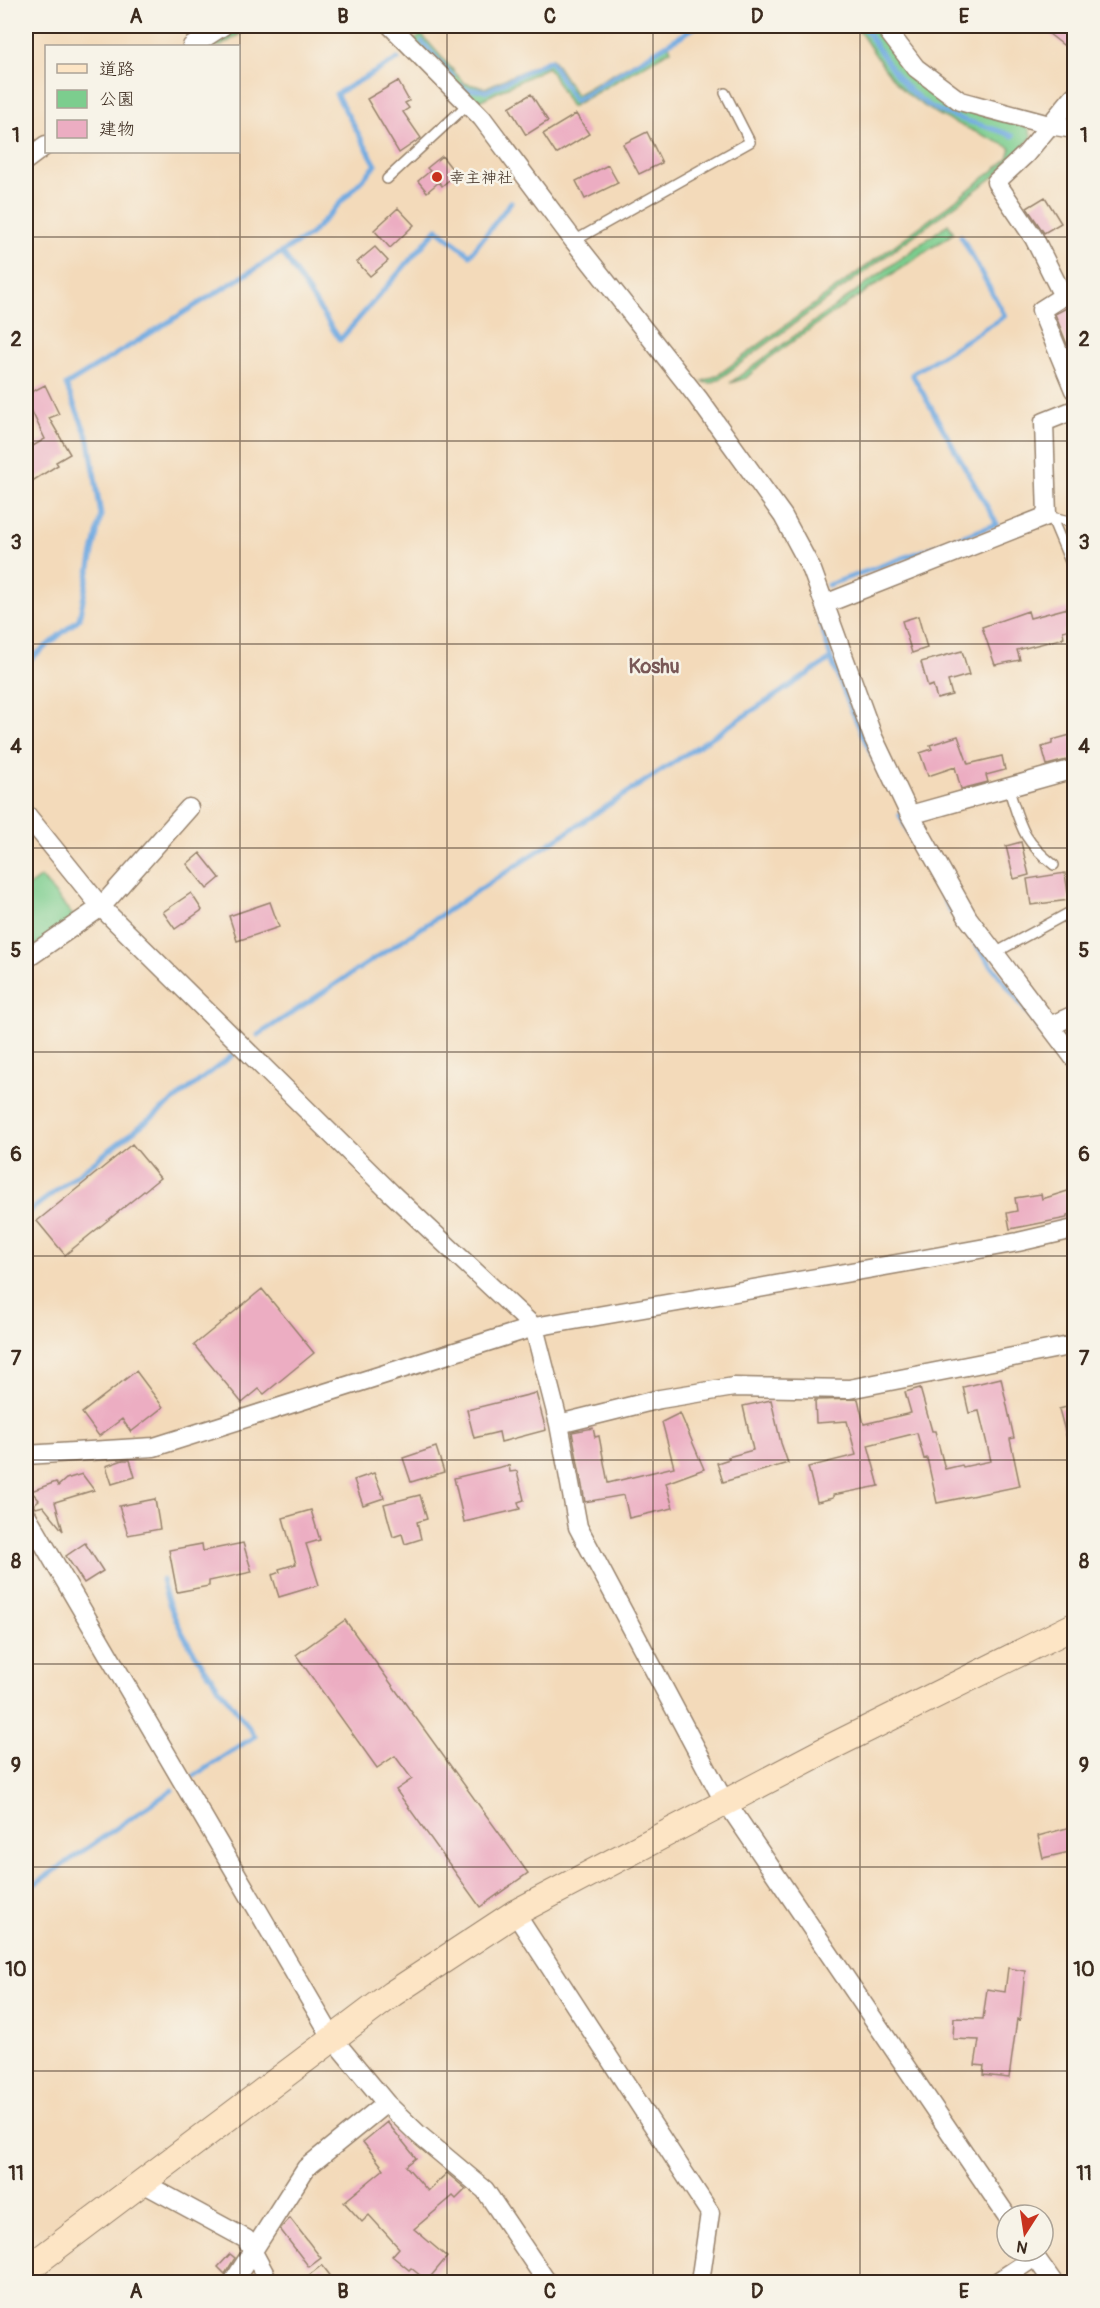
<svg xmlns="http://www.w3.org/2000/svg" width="1100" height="2308" font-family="Pangolin,'Klee One',sans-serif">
  <rect width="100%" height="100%" fill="#f7f3e8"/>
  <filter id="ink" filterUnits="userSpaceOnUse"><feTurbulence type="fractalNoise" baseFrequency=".0167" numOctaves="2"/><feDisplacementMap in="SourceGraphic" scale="12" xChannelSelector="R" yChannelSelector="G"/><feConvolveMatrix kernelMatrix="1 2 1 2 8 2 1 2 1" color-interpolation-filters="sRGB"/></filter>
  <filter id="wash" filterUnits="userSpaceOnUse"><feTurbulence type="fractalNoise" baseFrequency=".008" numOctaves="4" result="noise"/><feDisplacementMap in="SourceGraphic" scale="24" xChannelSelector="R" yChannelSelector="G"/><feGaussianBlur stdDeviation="1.35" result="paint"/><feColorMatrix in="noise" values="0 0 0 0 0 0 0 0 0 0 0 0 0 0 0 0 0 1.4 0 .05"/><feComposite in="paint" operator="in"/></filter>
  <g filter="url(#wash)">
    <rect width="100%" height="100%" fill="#f3daba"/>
    <path fill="#7ccd8e" stroke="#5c7c56" stroke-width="1.5" d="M234,26h18l-31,20h-18z
      M856,26h21c17,21 33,48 54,65 26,20 66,27 97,36l4,10 -36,38 -277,204 -8,4 -10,-1 17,-7 230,-169 56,-44 4,-4 3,-10c-32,-16 -75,-30 -102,-53 -22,-19 -37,-46 -53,-69z
      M422,35l42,48 21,5 67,-30 24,37 92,-52 3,7 -100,57 -23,-40 -73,36 -62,-62z
      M948,224l6,9 -124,82 -69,49 -15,14 -16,5z
      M41,877l34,41 -49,34v-64z"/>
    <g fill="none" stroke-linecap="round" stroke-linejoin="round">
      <path stroke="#71aae1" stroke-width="5" d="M863,26c18,26 36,60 64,78 24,15 59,21 86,32
        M422,42l31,35
        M462,86l2,3 23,2 63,-31 24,41 123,-75
        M282,252l58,88 97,-111 33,26 41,-53
        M828,585l169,-61 -85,-150 93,-58 -44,-80
        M831,659l19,48 36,78
        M26,663l53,-44 22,-104 -12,-75 -23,-55 244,-150 66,-70 -40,-71 62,-35
        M900,815l51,97
        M965,930l109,145
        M258,1035l573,-376 -19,-67
        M26,1214l207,-159
        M162,1580c13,59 59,108 93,156l-61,40
        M26,1890l146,-100"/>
    </g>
    <g id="blocks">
      <path fill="#ecadc2" d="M1039,26h29l6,4v9l-7,9z
        M398,81l11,20 -4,2 4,5 -6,4 18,26 -22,15 -32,-54z
        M531,94l17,27 -22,14 -17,-28z
        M576,114l13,20 -33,20 -13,-20z
        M647,132l15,31 -23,11 -16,-30z
        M442,156l14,18 -14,12 -3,-4 -12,10 -9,-11 12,-10 -3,-3z
        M608,165l10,18 -33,16 -9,-18z
        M1045,197l16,26 -17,10 -17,-25z
        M398,208l16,17 -24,23 -16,-18z
        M375,247l13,14 -18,15 -13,-14z
        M1074,304v58l-19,-48z
        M45,385l14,29 -10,4 21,36 -14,8 2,3 -32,20v-35l19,-11 -19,-40v-4z
        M1068,608l5,20 -10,3 1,7 -47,12 3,10 -25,5 -13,-38 46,-16 2,7z
        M918,616l9,32 -15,5 -10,-32z
        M962,651l7,24 -21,6 4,14 -15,4 -4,-14 -5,2 -7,-25z
        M1074,734v24l-27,7 -5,-18 10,-3v-4z
        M958,736l10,28 34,-8 3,14 -19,5 2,7 -27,7 -6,-22 -27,9 -8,-23 12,-4 -2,-4z
        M1021,842l8,33 -15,4 -8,-33z
        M200,853l20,25 -13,11 -20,-25z
        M1065,873l4,27 -38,5 -4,-26z
        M191,893l11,17 -27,19 -12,-17z
        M270,902l9,25 -42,14 -8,-25z
        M132,1144l28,34 -95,77 -28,-34z
        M1074,1189v24l-7,2v3l-57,11 -3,-16 10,-2 -2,-13 26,-4 1,5z
        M262,1289l52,64 -50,41 -5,-5 -17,14 -48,-58z
        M136,1371l27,36 -32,25 -9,-13 -23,17 -17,-23z
        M1001,1378l13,60 -4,1 10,47 -83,17 -10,-45 -3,1 -7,-26 -49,12 11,41 -46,9v3l-16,4 -9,-35 48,-12 -9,-34 -31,2 -1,-23 43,-1 6,25 47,-11 -6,-21 15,-4 12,43h3l10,38 17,-4 1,2 28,-6 -12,-50 -10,2 -6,-26z
        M536,1393l10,37 -45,12 -2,-10 -25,6 -7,-28z
        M771,1400l10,43 7,20 -65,19 -6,-19 12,-4 -1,-2 25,-7 -10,-44z
        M1074,1405v44l-4,1 -11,-41z
        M680,1413l24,56 -38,14 7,25 -44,10 -5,-23 -39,7 -13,-70 21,-4 2,9 4,-1 9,47 66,-16 -12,-45z
        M436,1447l8,25 -33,10 -8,-24z
        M123,1460h7l5,17 -23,7 -6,-18z
        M509,1465l1,7 7,-1 7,29 -6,2 2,7 -56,13 -10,-44z
        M374,1473l10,25 -21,7 -9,-25z
        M82,1474l12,16 -39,12 8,29 -20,-25 -7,2 -3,-3 6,-5 -8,-9 25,-9 2,4 8,-7z
        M420,1495l7,24 -10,3 4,17 -16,5 -3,-10 -9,3 -9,-33z
        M155,1499l5,30 -32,6 -9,-29z
        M311,1510l9,30 -14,4 13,41 -40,12 -7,-22 8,-3 -1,-3 17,-5 -13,-46z
        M85,1543l18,28 -19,12 -18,-27z
        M243,1543l9,29 -43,9v5l-32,6 -8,-42 33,-6 1,7z
        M345,1620l183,253 -48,34 -84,-117 16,-11 -17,-23 -18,12 -81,-113z
        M1074,1826v25l-31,7 -5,-22z
        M1008,1968l17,3 -5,49 -3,-1 -8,59 -26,-3 1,-9 -9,-1 4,-25 -26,-1 1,-21 29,1 4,-30 18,3z
        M387,2122l29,36 -10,8 22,25 19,-18 19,16 -10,10 -3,-3 -39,33 33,28 -20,24 -16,-13 -2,2 -17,-14 7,-8 -30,-33 -7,7 -18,-20 40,-33 -21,-27z
        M290,2218l31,40 -12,9 -29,-38z
        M230,2254l5,4 -10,16 -7,-7z
        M322,2265l14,18h-37z"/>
    </g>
  </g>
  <g filter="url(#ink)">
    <use href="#blocks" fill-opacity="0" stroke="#97826c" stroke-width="1.5"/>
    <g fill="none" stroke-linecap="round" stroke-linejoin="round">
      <g stroke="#97826c" stroke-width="12">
        <path id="lane" d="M387,179l81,-75
          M574,241l176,-99 -25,-49
          M1047,516l6,5 21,50
          M1047,516l18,4 9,5
          M1008,787c13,39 13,52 46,78
          M995,953l79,-43"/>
      </g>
      <g stroke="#97826c" stroke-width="21">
        <path id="street" d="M391,26l91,92 92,123 124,157 85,118 29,54 61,167 37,78 58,103 106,140
          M884,26l32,42 44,33 89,24 25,4
          M192,46l31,-20
          M26,160l20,-15
          M1074,289l-33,21 33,80
          M1063,296l-29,-58 -38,-56 30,-28 48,-58
          M825,604l222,-88 -3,-94 30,-12
          M26,814l75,93 290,286 143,134 25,97 19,103 140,263 289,426
          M910,815l164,-46
          M26,959l75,-52 88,-99
          M1050,1026l24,-11
          M559,1424l101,-25 74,-12 115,2 225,-44
          M26,1455l128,-8 380,-120 374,-65 110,-20 56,-13
          M26,1514l307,525 53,64 32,31 67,56 62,92
          M515,1913l195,300 -10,69
          M143,2183l103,56 23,43
          M1031,2251l22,31
          M233,2282l73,-114 80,-65
          M997,2282l38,-25"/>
      </g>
      <g stroke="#97826c" stroke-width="28">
        <path id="secondary" d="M26,2270l366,-276 123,-81 316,-166 243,-121"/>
      </g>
      <use href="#lane" stroke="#fff" stroke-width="9"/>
      <use href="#street" stroke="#fff" stroke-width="18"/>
      <use href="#secondary" stroke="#fde5c5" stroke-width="26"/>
    </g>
  </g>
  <path fill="none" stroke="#3b2a1e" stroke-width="1.5" stroke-opacity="0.55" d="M240,26v2256M447,26v2256M653,26v2256M860,26v2256M26,237h1048M26,441h1048M26,644h1048M26,848h1048M26,1052h1048M26,1256h1048M26,1460h1048M26,1664h1048M26,1867h1048M26,2071h1048"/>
  <circle fill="#c8321e" stroke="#f7f3e8" stroke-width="2" cx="437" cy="177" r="6"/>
  <g text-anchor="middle" stroke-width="5" stroke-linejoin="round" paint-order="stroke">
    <g font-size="16" fill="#3b2a1e" stroke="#f7f3e8" text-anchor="start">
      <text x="449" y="183">幸主神社</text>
    </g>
    <g font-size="20" font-weight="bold" fill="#795857" stroke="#f7f3e8">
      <text x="654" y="673">Koshu</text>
    </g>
  </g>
  <rect width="1100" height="2308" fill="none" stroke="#f7f3e8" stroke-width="66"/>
  <rect x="45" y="45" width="195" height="108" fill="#f7f3e8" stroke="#aca397" stroke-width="1.5"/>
  <rect x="57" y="64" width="30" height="9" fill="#fde5c5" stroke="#aca397" stroke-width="1.5"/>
  <text x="99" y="75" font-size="18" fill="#3b2a1e">道路</text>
  <rect x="57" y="90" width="30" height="18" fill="#7ccd8e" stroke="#aca397" stroke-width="1.5"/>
  <text x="99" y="105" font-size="18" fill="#3b2a1e">公園</text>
  <rect x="57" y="120" width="30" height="18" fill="#ecadc2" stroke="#aca397" stroke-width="1.5"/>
  <text x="99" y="135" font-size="18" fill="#3b2a1e">建物</text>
  <g transform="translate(1025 2233) rotate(192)"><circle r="28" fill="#f7f3e8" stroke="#aca397" stroke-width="1.5"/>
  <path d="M0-4.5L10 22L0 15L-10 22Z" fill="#c8321e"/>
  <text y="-9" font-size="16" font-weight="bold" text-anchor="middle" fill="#3b2a1e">N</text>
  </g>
  <rect x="33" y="33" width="1034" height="2242" fill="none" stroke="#3b2a1e" stroke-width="2"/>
  <g font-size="20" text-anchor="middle" font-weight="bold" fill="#3b2a1e">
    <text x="136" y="23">A</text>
    <text x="343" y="23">B</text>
    <text x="550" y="23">C</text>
    <text x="757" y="23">D</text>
    <text x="964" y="23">E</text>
    <text x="16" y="142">1</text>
    <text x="1084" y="142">1</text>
    <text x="16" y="346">2</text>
    <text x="1084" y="346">2</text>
    <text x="16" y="549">3</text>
    <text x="1084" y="549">3</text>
    <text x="16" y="753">4</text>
    <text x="1084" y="753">4</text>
    <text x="16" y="957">5</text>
    <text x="1084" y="957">5</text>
    <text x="16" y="1161">6</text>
    <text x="1084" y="1161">6</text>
    <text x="16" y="1365">7</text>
    <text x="1084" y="1365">7</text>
    <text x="16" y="1568">8</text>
    <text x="1084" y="1568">8</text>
    <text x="16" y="1772">9</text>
    <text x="1084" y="1772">9</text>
    <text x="16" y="1976">10</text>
    <text x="1084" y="1976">10</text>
    <text x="16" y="2180">11</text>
    <text x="1084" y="2180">11</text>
    <text x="136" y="2298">A</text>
    <text x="343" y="2298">B</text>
    <text x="550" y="2298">C</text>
    <text x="757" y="2298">D</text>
    <text x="964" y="2298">E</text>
  </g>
</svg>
